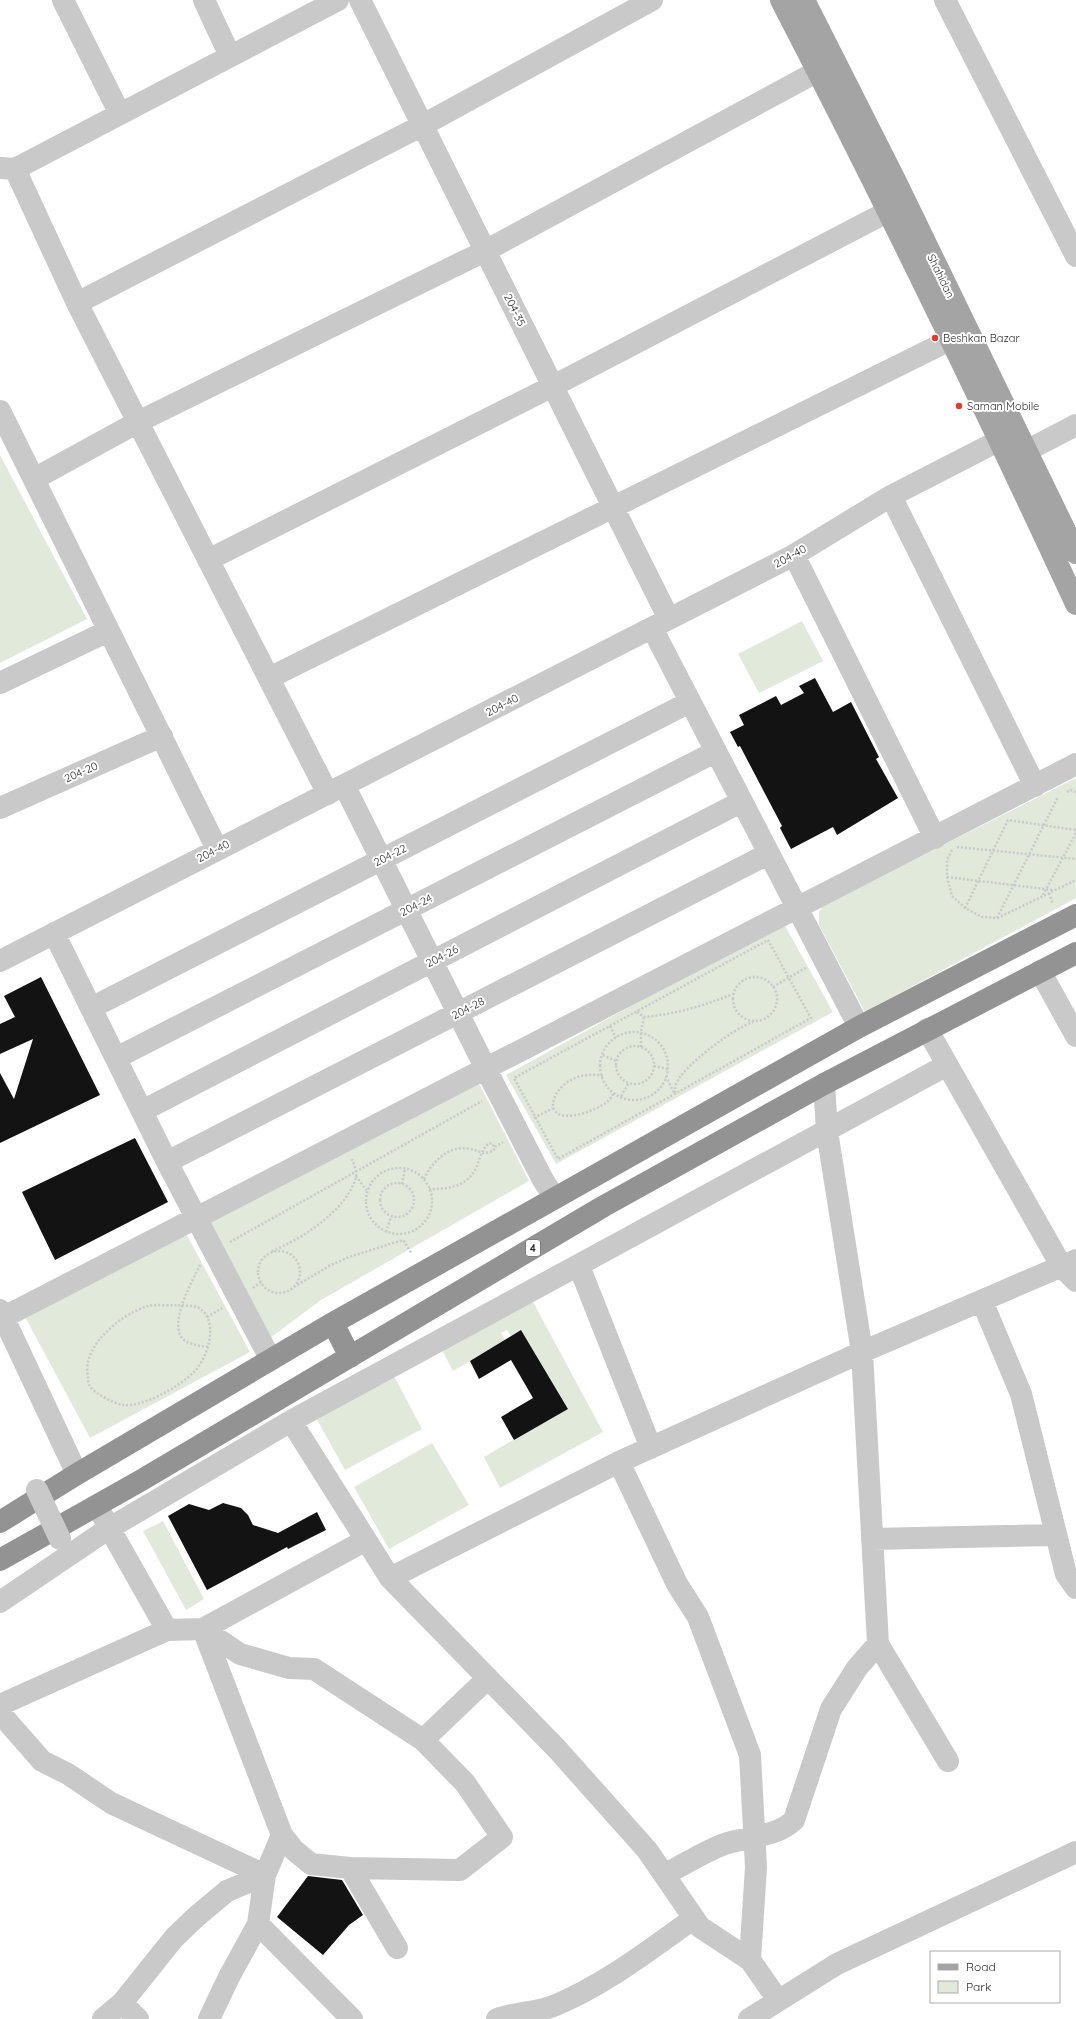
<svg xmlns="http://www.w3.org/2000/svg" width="1076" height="2019" font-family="Quicksand,sans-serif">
  <rect width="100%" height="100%" fill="#fff"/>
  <path fill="#e1e9db" d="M0,455l87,164 -87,44z
    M802,621l21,40 -64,32 -21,-39z
    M1076,778v120l-211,114 -46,-87v-13l4,-6z
    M783,922l50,90 -277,152 -50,-89z
    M478,1082l51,99 -208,119 -51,38 -62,-119z
    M184,1230l66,122 -160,86 -66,-123z
    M532,1300l71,132 -103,56 -16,-31 84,-49 -47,-78 -10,6 -4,-6 -6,3 5,8 -53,30 -12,-23z
    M393,1374l29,55 -77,41 -30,-54z
    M432,1443l37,62 -80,44 -35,-62z
    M163,1521l41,78 -18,11 -43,-79z"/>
  <path fill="#131313" d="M815,678l18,34 18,-10 28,55 -3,2 22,39 -61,37 -4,-8 -42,22 -11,-21 2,-2 -42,-80 -2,1 -8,-15 14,-7 -5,-10 37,-19 5,9 23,-12 -5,-7z
    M41,977l59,118 -100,48v-70l14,26 19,-60 -33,15v-30l15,-7 -11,-21z
    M135,1138l33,64 -113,58 -33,-68z
    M521,1330l47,79 -54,31 -13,-23 32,-19 -22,-38 -32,19 -9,-18z
    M223,1503l18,5 7,7 5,10 25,8 39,-21 9,18 -38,19 -1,-2 -80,43 -39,-74 21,-12 20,6z
    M308,1876l34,4 21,35 -14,10 -26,30 -46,-38z"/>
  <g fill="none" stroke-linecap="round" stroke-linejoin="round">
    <path stroke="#c9c9c9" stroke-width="2.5" stroke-dasharray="2 2" stroke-linecap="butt" d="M1067,792l4,-2 5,2
      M957,847l119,12
      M952,850l-5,10v17l5,19 13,12 17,9 16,1 78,-38
      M947,877l106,13
      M1049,893l4,11
      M1043,895l33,-62
      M965,908l43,-88 68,10
      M997,918l61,-121
      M768,940l43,78 -253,141 -44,-81z
      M733 999a22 22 0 1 1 44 0a22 22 0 1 1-44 0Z
      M773,987l34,-20
      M637,1012l7,5c32,-3 59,-11 89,-23
      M610,1026l6,12
      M600 1066a34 34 0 1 1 68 0a34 34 0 1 1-68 0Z
      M616 1065a19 19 0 1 1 38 0a19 19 0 1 1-38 0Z
      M641,1047v-15l3,-15
      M603,1055l13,6
      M654,1066l14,3
      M603,1076c-19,-5 -42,4 -49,23 -1,4 -2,8 1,12 9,12 42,-1 52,-9 3,-2 5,-6 7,-10
      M666,1076l8,17
      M675,1093c0,-3 0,-6 1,-9 7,-18 58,-56 77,-62
      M621,1096l8,-13
      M534,1118l19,-10
      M495,1147l8,-5
      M366 1201a33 33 0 1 1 66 0a33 33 0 1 1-66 0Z
      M356,1176l11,15
      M424,1179c7,-16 25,-35 46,-30 10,2 14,7 24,1l-1,-6 -4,-1c-8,7 -9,16 -13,25 -9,19 -28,21 -47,21
      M380 1200a17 17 0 1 1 34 0a17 17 0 1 1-34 0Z
      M402,1184l3,-15
      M386,1232l5,-15
      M230,1242l252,-141
      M258 1272a21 21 0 1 1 42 0a21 21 0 1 1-42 0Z
      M272,1251c30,-12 75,-41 84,-74 1,-5 -2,-13 -4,-18
      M200,1265c-8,17 -33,60 -16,75 7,5 16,6 24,7
      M294,1287l35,-21 20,-9 54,-17 9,14
      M253,1288l8,-6
      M178,1305c5,1 14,0 19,2 24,11 11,52 -4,66 -13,13 -51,35 -70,32 -10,-2 -25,-10 -32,-17 -3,-3 -3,-8 -3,-12 -7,-29 34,-63 60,-70 9,-2 21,0 30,-1z
      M207,1317l15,-9"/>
    <path stroke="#c9c9c9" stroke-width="22" d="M63,0l57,114
      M204,0l26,56
      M360,0l309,619
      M945,0l131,256
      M1,168l14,1 323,-169
      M15,169l62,134 251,491
      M77,303l346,-178 229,-125
      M0,411l217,438
      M1026,451l50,-26
      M34,479l104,-57 347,-171 333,-180
      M891,496l144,290
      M794,555l141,283
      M208,560l345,-174 336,-175
      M652,628l207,399
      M269,678l681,-338
      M0,683l108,-52
      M344,785l142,284 57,111 12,18
      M0,808l162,-72
      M54,933l113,229 97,185 8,12
      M0,961l794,-406 97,-59 109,-56
      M1040,971l36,65
      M91,1008l599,-306
      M927,1029l135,238 14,14
      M116,1058l599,-306
      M824,1084l3,47 35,221 16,292 70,117
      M142,1111l599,-309
      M167,1162l601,-308
      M579,1266l72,182
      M982,1301l39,93 45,180 10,14
      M0,1310l77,164
      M4,1317l1072,-553
      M291,1421l99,157 167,171 90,101 53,77 50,33
      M619,1462l58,122 21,33 52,138 6,112 -6,93 28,40
      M102,1515l65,115
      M872,1539l184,-4
      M390,1578l229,-116 243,-110 214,-92
      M0,1602l108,-73 183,-108 656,-356
      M0,1705l167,-75 36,-1 37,25 49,14 25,1 109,71
      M0,1713l42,48 26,13 43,29 154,72
      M350,1868l-39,-4 -17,-14 -12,-15 -79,-206 163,-89
      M664,1875c19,-10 38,-22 58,-30 23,-9 54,-7 72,-25l37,-111 26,-41 21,-24
      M258,1924l94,95
      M397,1948l-47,-80 110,2 42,-33 -37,-54 -42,-43 65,-62
      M122,2003l16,16
      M103,2019l19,-16 52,-65 23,-22 30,-25 38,-16
      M209,2019l20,-42 29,-53 7,-49 17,-40
      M497,2019c19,-7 41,-6 59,-14 50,-21 93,-55 137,-86
      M749,2019l88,-55 239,-112"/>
    <path stroke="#a4a4a4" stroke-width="22" d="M781,0c103,199 201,401 295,604
      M804,0l91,180 181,373"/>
    <path stroke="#939393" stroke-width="22" d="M333,1323l17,34
      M0,1522l77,-48 256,-151 526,-296 217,-112
      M0,1560l140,-79 464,-275 220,-122 252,-131"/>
    <path stroke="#c9c9c9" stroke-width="22" d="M37,1490l23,49"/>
  </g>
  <g fill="#da3f38" stroke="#fff" stroke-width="1.5">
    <circle cx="935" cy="338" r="4"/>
    <circle cx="959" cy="406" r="4"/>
  </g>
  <g text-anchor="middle" stroke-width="4" stroke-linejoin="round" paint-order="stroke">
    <rect fill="#fff" stroke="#6b6b6b" stroke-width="1" x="526" y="1240" width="14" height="16" rx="3"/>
    <g font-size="10" font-weight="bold" fill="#2c2c2c">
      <text x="533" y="1252">4</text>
    </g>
    <g font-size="11" fill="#2c2c2c" stroke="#fff">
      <text transform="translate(941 276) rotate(64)" y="4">Shahidan</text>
      <text transform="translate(515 310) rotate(64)" y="4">204-35</text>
      <text transform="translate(790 556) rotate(-29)" y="4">204-40</text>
      <text transform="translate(502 705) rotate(-27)" y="4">204-40</text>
      <text transform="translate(81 772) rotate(-24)" y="4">204-20</text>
      <text transform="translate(213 851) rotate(-27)" y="4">204-40</text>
      <text transform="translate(390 855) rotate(-27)" y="4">204-22</text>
      <text transform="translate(416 905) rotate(-27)" y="4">204-24</text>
      <text transform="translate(442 956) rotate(-27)" y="4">204-26</text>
      <text transform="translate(468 1008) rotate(-27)" y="4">204-28</text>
    </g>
    <g font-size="11" fill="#2c2c2c" stroke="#fff" text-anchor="start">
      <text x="943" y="342">Beshkan Bazar</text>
      <text x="967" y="410">Saman Mobile</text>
    </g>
  </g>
  <rect x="930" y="1951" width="130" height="52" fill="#ffffff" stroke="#ababab"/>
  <rect x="938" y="1964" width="20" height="6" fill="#a4a4a4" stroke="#ababab"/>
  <text x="966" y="1971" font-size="12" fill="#2c2c2c">Road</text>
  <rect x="938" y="1981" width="20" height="12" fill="#e1e9db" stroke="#ababab"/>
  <text x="966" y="1991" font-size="12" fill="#2c2c2c">Park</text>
</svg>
